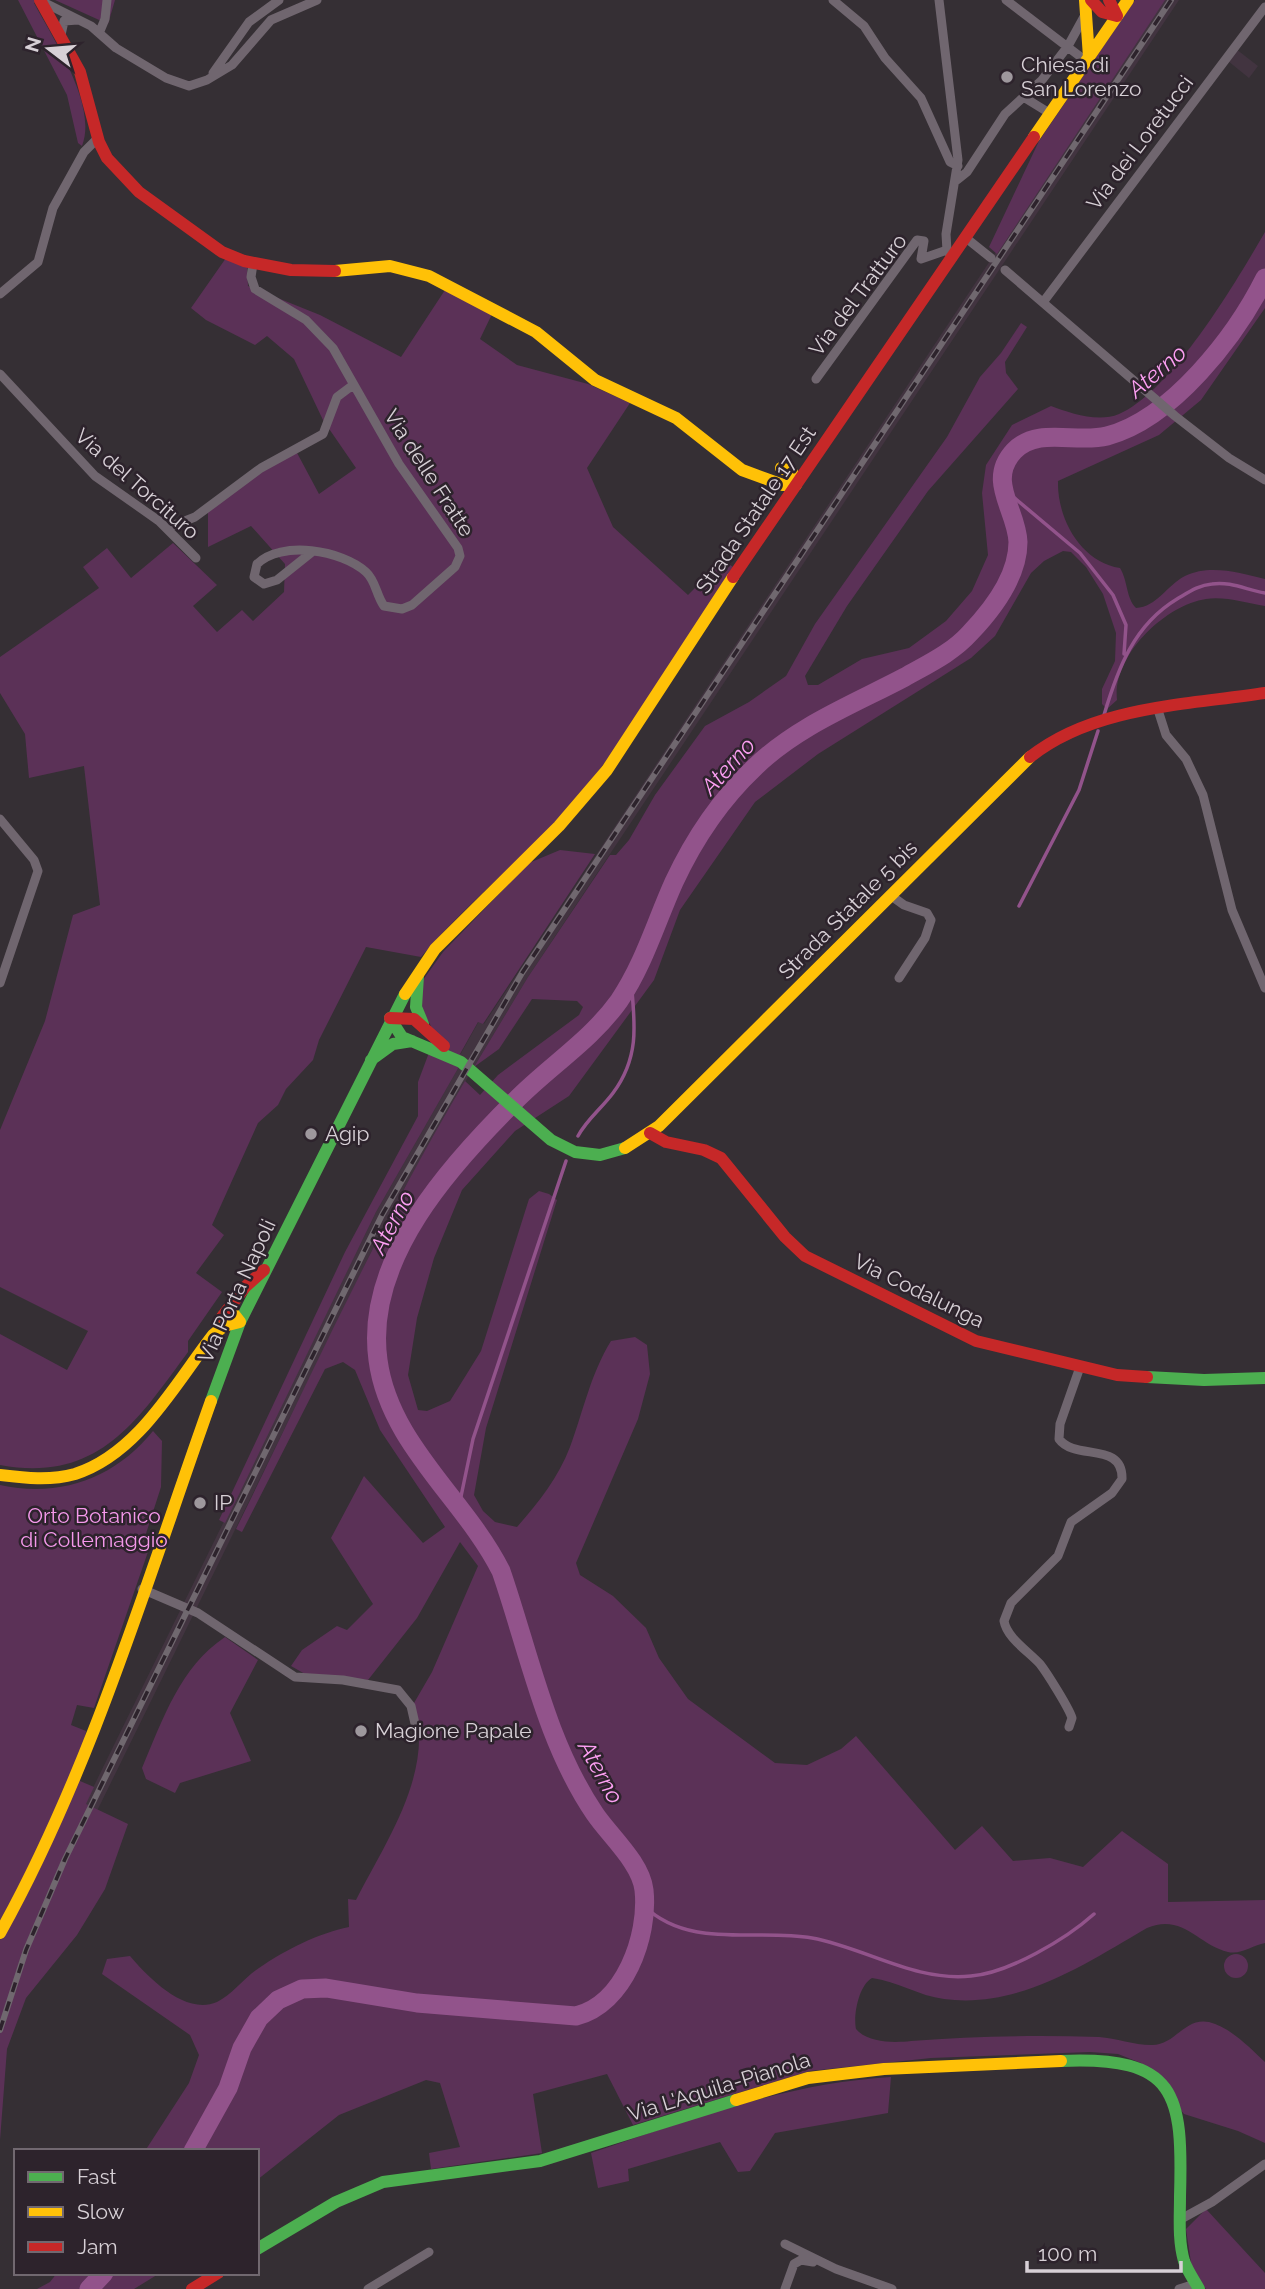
<svg xmlns="http://www.w3.org/2000/svg" width="1265" height="2289" font-family="Raleway,sans-serif">
  <rect width="100%" height="100%" fill="#352f34"/>
  <path fill="#423440" d="M1163,0h16l-651,977 -81,135 -59,106 -291,593 -12,-7 291,-592 88,-154 -4,-3 19,-34 5,3z
    M1236,49l22,17 -9,12 -21,-17z"/>
  <path fill="#5b3157" d="M18,0h21l-5,3c19,36 64,102 48,143l-4,-3 -11,-48z
    M55,0h60l-7,24z
    M1135,0h30l-168,254 -8,-7 50,-106z
    M1265,232v76l-64,92 -42,35 -101,46c-1,38 23,81 62,87 8,13 6,30 16,40 21,-1 31,-23 49,-32 25,-12 55,-3 80,3v27c-18,-3 -41,-10 -59,-7 -41,6 -94,57 -89,101l-10,9 -5,-5v-15l13,-28 1,-28 -13,-39 -17,-27 -15,-15 -8,-1 -19,10 -13,12 -36,63 -24,22 -153,96 -63,48 -75,108 -26,70 -85,116 -54,35 -53,59 -28,68 -17,60 -9,57 10,35 9,1 23,-10 31,-50 48,-152 10,-8 10,3 8,6 -71,228 -12,67 9,16 12,11 22,5c22,-25 41,-49 53,-80 13,-35 21,-74 41,-106l24,-4 12,8 3,29 -12,45 -62,144 4,12 33,21 33,32 13,30 29,41 87,64 32,2 34,-16 15,-13 99,114 27,-24 31,35 37,-3 33,9 39,-36 46,33v38l97,-2v43c-12,2 -24,12 -37,9 -30,-7 -45,-39 -81,-24 -62,36 -128,81 -203,71 -25,-3 -47,-18 -72,-21 -13,7 -19,37 -16,51 12,14 38,14 55,12 62,-5 126,-6 188,-4 17,1 35,8 52,8 24,1 33,-28 58,-23 21,5 41,26 56,40v81l-27,-12 -54,-17 -43,-51 -23,-9 -28,-2 -159,6 -121,13 -177,54 -26,-51 -74,20 9,59 -111,16 -2,-16 31,-6 -20,-64 -14,-3 -87,35 -82,65v-29h-112l44,-68 10,-28 -9,-20 -88,-61 5,-15 23,-3c18,21 55,60 87,46 15,-7 28,-25 42,-34 26,-18 60,-35 90,-41l-1,-28 8,1c30,-59 79,-128 58,-197l18,-31 46,-106 -18,-24 -43,76 -49,62 -63,-6 -14,-8 11,-16 35,-24 10,4 26,-26 -42,-66 33,-62 59,67 22,-16 -65,-97 -25,-60 -12,-8 -18,7 -83,163 -6,-3c74,-151 143,-304 229,-448l15,14 18,-20 81,-60 4,-8 -6,-6 -45,-2 -33,50 -25,18 54,-90 82,-122h6l13,-15 26,-45 50,-69 44,-24 37,-26 29,-52 132,-187 33,-60 21,-24 20,-30 6,4 -22,35 1,11 12,16 -90,102 -81,115 -42,70 3,9h10l44,-26 47,-11 37,-27 26,-30 16,-36 -6,-62 4,-28 26,-40 39,-19c19,7 47,17 68,8 52,-22 117,-132 146,-182z
    M226,258l21,8 1,20 72,29 81,42 44,-67 47,24 -12,25 37,26 71,19 42,19 -43,65 26,59 75,68 35,-35 10,7c-54,82 -103,172 -169,246 -46,50 -99,92 -143,144l-55,-10 -47,93 -6,20 -27,29 -8,16 -20,18 -46,102 12,10 -28,38 26,19 -34,49v11c-51,69 -89,131 -188,113v-131l67,36 21,-39 -88,-44v-157l45,-109 28,-106 27,-10 -16,-139 -55,12 -4,-44 -25,-41v-36l99,-69 -16,-21 24,-19 24,30 42,-35 44,42 -24,21 24,26 25,-22 11,11 31,-29 1,-28 -34,-38 -43,21v-35l60,-45 28,-16 23,43 37,-26 -33,-48 -29,-61 -27,-23 -12,9 -49,-25 -15,-12z
    M560,850l35,4 -112,170 -5,-2 -18,32 4,4 -88,154 -151,311 -6,-3 126,-268 73,-136v-34l12,-32 1,-24 -10,-17 2,-29 20,-28 86,-89z
    M153,1431l9,10 -1,46 -18,56 7,3 -56,162 -17,-3 -6,20 15,6 -6,50 14,6 -8,17 42,20 -23,65 -28,46 -51,63 -19,51 -7,91v-655c61,13 115,-7 153,-54z
    M225,1637l33,23 -28,53 21,48 -71,22 -5,10 -29,-14 -4,-11c21,-49 38,-101 83,-131z
    M1224 1966a12 12 0 1 1 24 0a12 12 0 1 1-24 0Z
    M891,2077l-3,36 -113,20 -25,38 -12,1 -18,-30 -92,27 1,12 -31,7 -7,-35c98,-33 196,-70 300,-76z
    M1206,2209l59,64v16h-59l-14,-20 -6,-40z
    M57,2273h103l-26,16h-97l13,-7z"/>
  <g fill="none" stroke-linecap="round" stroke-linejoin="round">
    <path stroke="#92538b" stroke-width="3.5" d="M1002,477l9,18 69,58 33,42 13,30 -2,29
      M1104,715c14,-47 30,-90 73,-116 12,-7 22,-14 35,-15 18,-3 35,6 53,9
      M1019,906l60,-116 19,-59
      M578,1136c9,-17 24,-28 35,-43 27,-36 22,-70 18,-112
      M459,1506l14,-67 93,-278
      M644,1906c46,44 112,22 168,32 54,10 103,44 159,38 38,-3 95,-37 123,-62"/>
    <path stroke="#92538b" stroke-width="19" d="M193,2151l35,-63 14,-40 17,-30 19,-18 24,-11 24,-1 91,15 159,13c48,-12 73,-79 68,-126 -3,-27 -34,-54 -49,-76 -49,-72 -66,-162 -94,-243 -36,-72 -112,-127 -123,-211 -14,-101 73,-196 140,-262 33,-33 73,-58 101,-97 25,-37 37,-79 55,-119 20,-43 47,-83 81,-115 42,-41 99,-63 150,-90 23,-13 47,-24 65,-44 23,-24 48,-57 48,-91 -1,-32 -32,-61 -4,-91 24,-25 62,-7 93,-15 65,-17 129,-100 158,-158
      M89,2289l15,-16"/>
    <path stroke="#70666f" stroke-width="9" d="M833,0l31,26 21,32 36,40 29,64 8,4
      M939,0l19,160 -12,74 1,17 6,6
      M1006,0l80,61
      M41,1l50,25 25,22 50,30 23,8 18,-6 25,-15 39,-45 46,-20
      M100,31l5,-12 2,-19
      M61,35l3,-14 14,-1
      M213,73l36,-51 30,-22
      M1025,98l26,16
      M957,180l10,-8 38,-58 37,-34 26,-34 17,-31
      M966,238l25,20
      M253,264l-2,13 4,12 51,31 27,28 66,116 59,84 2,8 -5,11 -43,38 -10,4 -18,-3c-8,-11 -8,-25 -18,-34 -24,-22 -85,-32 -109,-8l-3,13 10,7 13,-4 35,-28
      M1005,270l170,146 54,42 36,22
      M0,294l38,-32 15,-54 31,-56 14,-14
      M1044,301l221,-294
      M0,374l95,102 64,45 37,37
      M816,379l101,-139 7,1 -3,18 26,-9
      M167,528l28,-11 66,-49 62,-34 14,-37 16,-12
      M1158,710l8,25 20,24 17,36 29,115 33,78
      M0,819l34,41 4,11 -38,112
      M890,895l14,10 23,8 4,7 -6,18 -26,40
      M142,1589l56,24 97,64 48,3 55,10 13,16 5,22
      M1069,1727l3,-9c-3,-10 -25,-45 -32,-54 -12,-13 -33,-26 -36,-43l7,-18 47,-47 13,-34 41,-29 10,-14c1,-38 -47,-18 -63,-40l1,-15 20,-57
      M1181,2219l31,-17 53,-38
      M785,2244l51,25 56,20
      M368,2289l61,-37
      M785,2289l9,-25 7,-4 12,2
      M1179,2289l16,-5"/>
    <path stroke="#4caf50" stroke-width="12" d="M418,976l-2,31 7,17
      M390,1018l12,19 59,25 90,78 24,12 25,3 25,-7
      M371,1060l22,-16 19,-3
      M1147,1377l57,3 61,-2
      M211,1401l29,-79 165,-328
      M1061,2061c116,-5 122,32 119,136 0,20 -2,43 4,64 3,9 10,19 15,28
      M257,2249l79,-47 47,-20 157,-21 196,-61"/>
    <path stroke="#ffc107" stroke-width="12" d="M1085,0l4,57
      M1034,137l94,-137
      M335,271l55,-5 39,10 107,56 59,48 81,38 66,52 41,15h13l-4,-13 -11,-4
      M405,994l30,-45 124,-123 48,-56 126,-193
      M625,1148l34,-22 371,-369
      M0,1475c25,3 50,6 75,-1 63,-20 100,-90 138,-139l11,-9 16,-4 -7,-9 -10,3
      M0,1933c91,-163 148,-356 211,-532
      M736,2100l72,-22 76,-9 177,-8"/>
    <path stroke="#c62828" stroke-width="12" d="M40,0l40,72 19,70 8,16 32,34 83,60 22,9 47,9 44,1
      M1091,0l11,12 15,4 -8,-16
      M733,577l301,-440
      M1030,757c64,-51 157,-52 235,-64
      M390,1018l24,1 30,27
      M650,1133l16,9 38,8 17,8 64,79 20,19 171,85 141,34 30,2
      M222,1317l23,-30 19,-17
      M192,2289l26,-16"/>
    <g stroke="#70686f" stroke-width="6">
      <path id="rail" d="M0,2030l26,-80 39,-91 317,-644 140,-242 649,-973"/>
    </g>
    <use href="#rail" stroke="#2d232c" stroke-width="3.5" stroke-dasharray="10" stroke-linecap="butt"/>
  </g>
  <g fill="#9e989d" stroke="#2d232c" stroke-width="2.5">
    <circle cx="1007" cy="77" r="7"/>
    <circle cx="311" cy="1134" r="7"/>
    <circle cx="200" cy="1503" r="7"/>
    <circle cx="361" cy="1731" r="7"/>
  </g>
  <g text-anchor="middle" stroke-width="5" stroke-linejoin="round" paint-order="stroke">
    <g font-size="21" fill="#d7d0d6" stroke="#2d232c" text-anchor="start">
      <text x="1021" y="72">Chiesa di<tspan x="1021" dy="24">San Lorenzo</tspan></text>
      <text x="325" y="1141">Agip</text>
      <text x="214" y="1510">IP</text>
      <text x="375" y="1738">Magione Papale</text>
    </g>
    <g font-size="21" fill="#d7d0d6" stroke="#2d232c">
      <text transform="translate(1140 143) rotate(-53)" y="7">Via dei Loretucci</text>
      <text transform="translate(858 295) rotate(-53)" y="7">Via del Tratturo</text>
      <text transform="translate(429 473) rotate(57)" y="7">Via delle Fratte</text>
      <text transform="translate(137 484) rotate(41)" y="7">Via del Torcituro</text>
      <text transform="translate(756 510) rotate(-56)" y="7">Strada Statale 17 Est</text>
      <text transform="translate(848 910) rotate(-45)" y="7">Strada Statale 5 bis</text>
      <text transform="translate(237 1291) rotate(-65)" y="7">Via Porta Napoli</text>
      <text transform="translate(919 1291) rotate(26)" y="7">Via Codalunga</text>
      <text transform="translate(719 2087) rotate(-17)" y="7">Via L'Aquila-Pianola</text>
    </g>
    <g font-size="21" fill="#f598eb" stroke="#2d232c">
      <text x="94" y="1523">Orto Botanico<tspan x="94" dy="24">di Collemaggio</tspan></text>
    </g>
    <g font-size="23" font-style="italic" fill="#fc9ff2" stroke="#2d232c">
      <text transform="translate(1157 371) rotate(-40)" y="8">Aterno</text>
      <text transform="translate(728 766) rotate(-48)" y="8">Aterno</text>
      <text transform="translate(392 1222) rotate(-62)" y="8">Aterno</text>
      <text transform="translate(601 1772) rotate(61)" y="8">Aterno</text>
    </g>
  </g>
  <rect x="14" y="2149" width="245" height="126" fill="#2d232c" stroke="#716870" stroke-width="2"/>
  <rect x="28" y="2172" width="35" height="10" fill="#4caf50" stroke="#716870" stroke-width="2"/>
  <text x="77" y="2184" font-size="21" fill="#d7d0d6">Fast</text>
  <rect x="28" y="2207" width="35" height="10" fill="#ffc107" stroke="#716870" stroke-width="2"/>
  <text x="77" y="2219" font-size="21" fill="#d7d0d6">Slow</text>
  <rect x="28" y="2242" width="35" height="10" fill="#c62828" stroke="#716870" stroke-width="2"/>
  <text x="77" y="2254" font-size="21" fill="#d7d0d6">Jam</text>
  <g transform="translate(49 49) rotate(286)" stroke="#2d232c" stroke-width="5" paint-order="stroke">
  <path d="M0-5L12 26L0 18L-12 26Z" fill="#d7d0d6"/>
  <text y="-10" font-size="19" font-weight="bold" text-anchor="middle" fill="#d7d0d6">N</text>
  </g>
  <path d="M1027 2261v10h154v-10" fill="none" stroke="#d7d0d6" stroke-width="3.5"/>
  <text x="1038" y="2261" font-size="21" fill="#d7d0d6" stroke="#2d232c" stroke-width="5" paint-order="stroke">100 m</text>
</svg>
